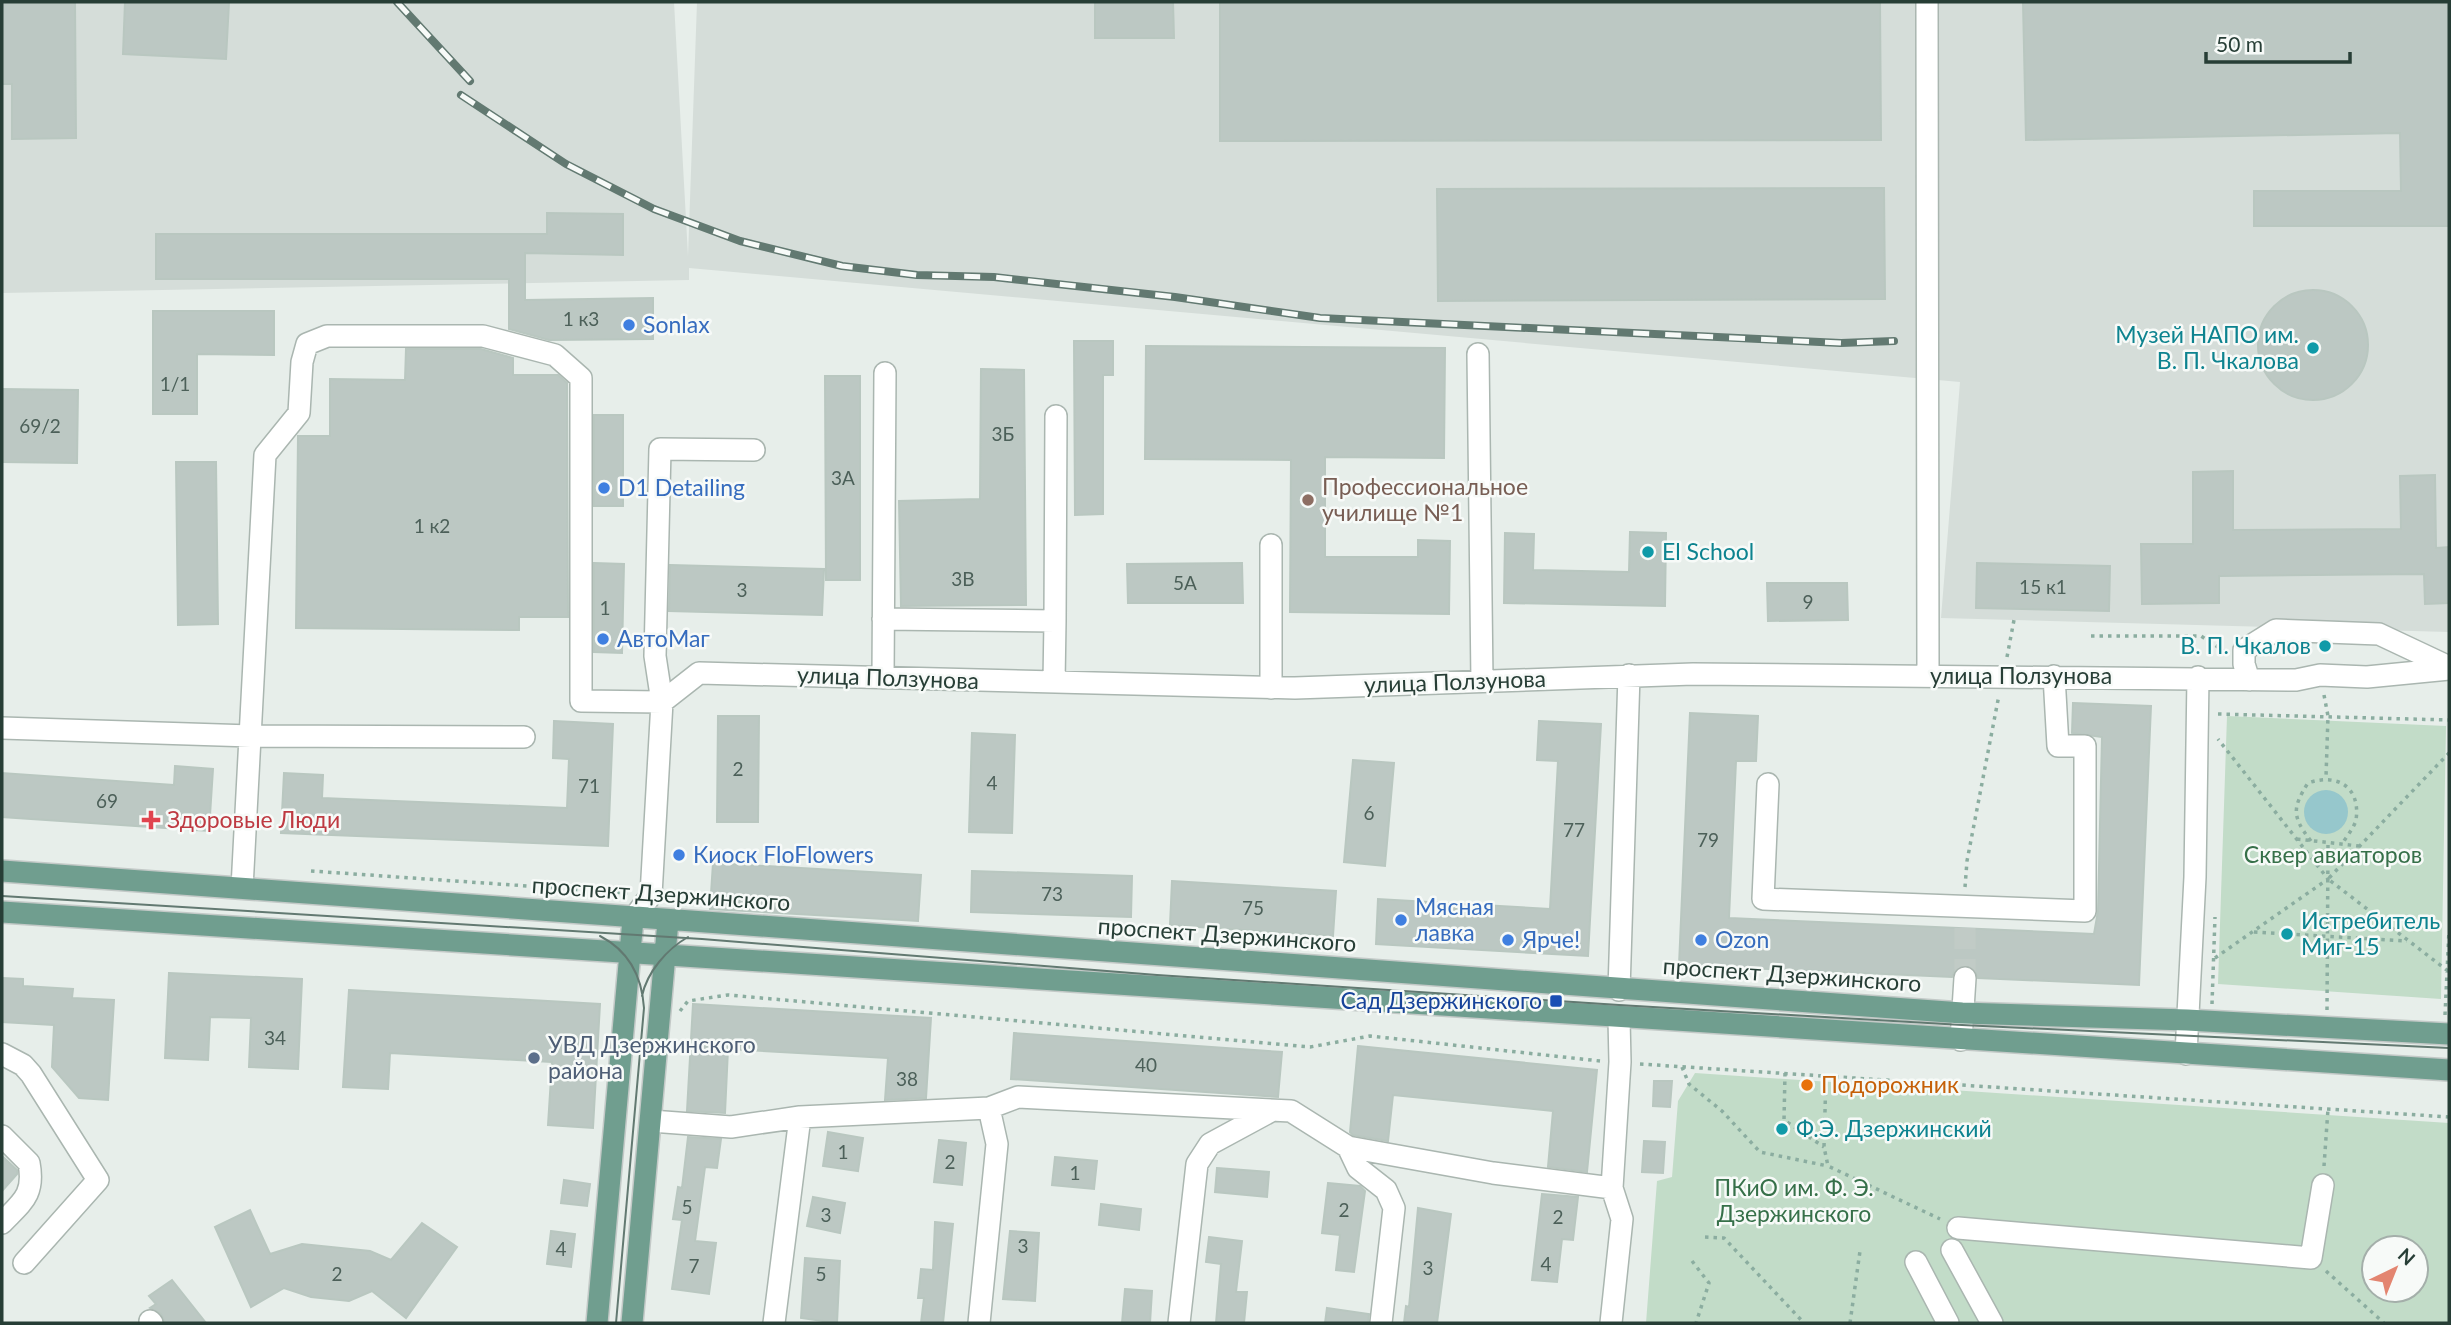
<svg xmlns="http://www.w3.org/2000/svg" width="2451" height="1325" font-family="Lato,sans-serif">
  <rect width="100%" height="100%" fill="#e7eeea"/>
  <path fill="#d5ddd9" d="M2,2h672l14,254 9,-254h1752v630l-508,-14 19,-236 -1271,-114v12l-687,13z"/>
  <path fill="#c2dcc8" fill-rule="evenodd" d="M2227,716l219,10 -5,273 -223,-15z
    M1695,1073l754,50v200h-803l11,-142 15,-4 6,-76zM2374,1248h42v42h-42z"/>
  <path fill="#96c7cc" d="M2304 812a22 22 0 1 1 44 0a22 22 0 1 1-44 0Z"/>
  <path fill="#bcc8c3" stroke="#b9c7c0" stroke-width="2" d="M2,2h73l1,136 -64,1v-55h-10z
    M125,2h104l-3,57 -103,-5z
    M1095,2h78l1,36h-79z
    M1220,2h660l1,138 -661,1z
    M2023,2h426v224h-195v-35h147l-1,-58 -374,7z
    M1884,188l1,111 -447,2 -1,-112z
    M547,213l76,1v41l-98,-2v47l128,-2v41l-104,1 -40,-11v-50h-353v-45h391z
    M2258 345a55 55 0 1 1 110 0a55 55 0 1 1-110 0Z
    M153,311h121v44l-77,-1v60h-44z
    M1074,341h39v34h-10v139l-28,1z
    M1146,346l299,2 -1,110 -119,-1v100h93v-17l32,1 -1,73 -159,-2 1,-152 -146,-1z
    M406,349h75l32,9v17h45l9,8 1,234h-49v13l-223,-2 2,-192h32v-57l75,1z
    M981,369l43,1 2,235 -125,1 -2,-105 81,-2z
    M825,376h35v204h-34z
    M2,389l76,1 -1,73 -75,-1z
    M594,415h29v91h-29z
    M176,462h40l2,162 -40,1z
    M2233,471v59l168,-1 -1,-53 35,-1 1,73 13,-1v56l-24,1 -1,-30 -205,2v27l-77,1 -1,-60h52v-72z
    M1630,532l36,1 -1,73 -161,-3 1,-70 29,1 -1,36 96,2z
    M594,563l30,1 -2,89 -28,-1z
    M1242,563l1,40h-115l-1,-39z
    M1977,563l133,3 -1,45 -133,-3z
    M670,565l154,4 -2,46 -153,-4z
    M1767,583h80l1,37 -80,1z
    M2073,703l78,3 -12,279 -161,-7 -5,-10 -8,-3 -10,5 -3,7 -273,-12 11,-252 68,3 -2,45h-20l-7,157 365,16 4,-23 4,-174 -30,-4z
    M718,716h41l-1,106h-41z
    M554,721l59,3 -5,122 -327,-13 3,-60 39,2 -1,23 245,10 2,-49 -16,-1z
    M1539,721l62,3 -13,232 -212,-12 2,-45 172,10 8,-148 -21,-1z
    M972,733l43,2 -3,98 -43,-1z
    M1353,760l41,3 -9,103 -41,-4z
    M175,766l38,3 -4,62 -207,-14v-44l172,12z
    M713,863l208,12 -3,46 -208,-12z
    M972,871l160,5 -1,41 -160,-5z
    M1172,881l164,10 -3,45 -163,-11z
    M169,973l133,6 -4,90 -49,-2 2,-49 -41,-1 -2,43 -43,-2z
    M2,978l21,1v7l50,3 -1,9 42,2 -6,100 -29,-2 -27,-31 2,-42 -52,-3z
    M349,990l251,14 -7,124 -45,-3 4,-63 -162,-9 -2,36 -45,-2z
    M693,1004l238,14 -5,80 -41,2 3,-42 -160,-9 -3,64 -38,-2z
    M1014,1033l268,19 -4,45 -267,-18z
    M1358,1046l239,24 -10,102 -39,-5 5,-56 -160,-16 -5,46 -35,-6 -3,-3z
    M1654,1081h18l-2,26 -17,-1z
    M828,1132l35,6 -5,33 -35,-5z
    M688,1137l33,2 -4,29 -12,-1 -10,74 21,2 -7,51 -37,-5 10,-69 -9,-1 5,-32 4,1z
    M939,1140l27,3 -4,42 -28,-3z
    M1644,1141l21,1 -2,31 -21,-1z
    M2,1156l15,14v4l-15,17z
    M1055,1157l42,4 -3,28 -42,-4z
    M1217,1168l52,4 -2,25 -52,-5z
    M564,1180l26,4 -3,22 -26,-3z
    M1328,1183l32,3 5,5 -11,81 -18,-2 4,-35 -18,-2z
    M1542,1194l36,3 -5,43 -11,-1 -5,43 -25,-2z
    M813,1197l32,6 -5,30 -33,-7z
    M1101,1204l40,5 -2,21 -40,-5z
    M1418,1208l33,6 -14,109h-33l2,-17 3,1z
    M250,1210l20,44 32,-10 68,7 21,9 31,-37 35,24 -51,71 -34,-27 -23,10 -38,-4 -27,-9 -33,19 -36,-80z
    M935,1222l18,2 -10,99h-22l3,-25h-6l3,-29 12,1z
    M551,1231l24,3 -4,33 -24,-3z
    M1010,1231l29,2 -4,68 -32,-2z
    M1209,1237l33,4 -6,51h11l-3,31h-28l5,-59 -15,-2z
    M805,1258l35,3 -3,62 -36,-5z
    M172,1280l34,43h-41l-4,-9 -11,-6 6,-4 -7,-8z
    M1125,1289l27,2 -2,32h-28z
    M1327,1308l42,6 -1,9h-43z"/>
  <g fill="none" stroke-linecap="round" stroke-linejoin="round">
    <path stroke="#c1cbc6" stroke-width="21" stroke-dasharray="21 10" stroke-linecap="butt" d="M1965,928v50"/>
    <g stroke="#aab6b0" stroke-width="24">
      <path id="minor" d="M1927,2l1,673
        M1478,354l4,327
        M1271,545v143
        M883,619l172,2 1,-205
        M883,678l2,-305
        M2249,680l-5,-16v-14l32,-20 103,4 70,33
        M1054,682l1,-61
        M2,728l249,8 273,1
        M1768,784l-5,115 322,12v-165h-27l-4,-70
        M242,888l23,-433 34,-42 3,-51 5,-18 20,-8h156l72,19 26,23v323l81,1 -7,-46 5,-207 94,1
        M633,919l18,-24 11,-193 37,-29 596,15 398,-14 603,6 24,-5 47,2 82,-8
        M1619,990l10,-315
        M1961,1040l4,-62
        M2,1054l21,11 8,9 67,106 -74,83
        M2186,1054l9,-177 3,-200
        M651,1121l80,6 69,-10 189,-9 29,-11 273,14 57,36 145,26 119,15
        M2,1136l27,27c6,32 -7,39 -27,60
        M1348,1147l10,21 28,22 8,18 -13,115
        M1958,1228l353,30 12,-73
        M1952,1250l40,73
        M1916,1262l32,61
        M150,1321l2,2
        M774,1323l26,-206
        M979,1323l18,-179 -8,-36
        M1179,1323l18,-159 13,-20 61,-33
        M1611,1323l11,-104 -10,-31 8,-126 -1,-43"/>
    </g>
    <g stroke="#c3c9c7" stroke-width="24">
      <path id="major" d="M2,871l1960,142 225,7 262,14
        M2,912c816,50 1631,108 2447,158
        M597,1323l36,-404
        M632,1323l36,-402"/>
    </g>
    <path stroke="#8bada0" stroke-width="3.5" stroke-dasharray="3.5 5" stroke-linecap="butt" d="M2091,636h110l23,15
      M2007,657l7,-37
      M2324,695l4,21 -2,61
      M2218,714l231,6
      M2297,839l62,7
      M2311,841c-19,-24 -19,-33 -3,-58 28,-10 53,3 48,37 -2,8 -10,17 -14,24
      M311,871l317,22
      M1965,887l2,-26 32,-166
      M2254,932l153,9
      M2215,958l113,-79 -110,-140
      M2448,971l-120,-92 121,-126
      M2212,1004l3,-87
      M2327,1010l1,-166
      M680,1011l8,-10 40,-6 582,52 60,-11 230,25
      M2445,1015l4,-85
      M1640,1064l809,53
      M1682,1067l7,17 33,27 38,41 68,14
      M1785,1073l-1,47 40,27
      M1826,1075l-2,72 4,19 112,53
      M2324,1166l4,-57
      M1705,1237l19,1 80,85
      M1692,1261l17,22 -13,40
      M2326,1271l58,52
      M1850,1323l10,-72"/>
    <use href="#minor" stroke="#fff" stroke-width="21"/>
    <use href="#major" stroke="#709e8f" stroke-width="21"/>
    <path stroke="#627971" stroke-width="2" d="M2,896l700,43 455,36 462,30 343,20 487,23
      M600,936c29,15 42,41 44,72l-28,315
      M642,996c5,-24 25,-47 46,-59"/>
    <g stroke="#627971" stroke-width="8">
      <path id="rail" d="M397,2l73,79
        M461,95l105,69 88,45 86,32 102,25 75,9 77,2 181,20 145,21 521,25 53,-2"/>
    </g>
    <use href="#rail" stroke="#f7faf8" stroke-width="5" stroke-dasharray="16" stroke-linecap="butt"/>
  </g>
  <g fill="#3f7fe0" stroke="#f7faf8" stroke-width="2.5">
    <circle cx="629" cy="325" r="7"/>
    <circle cx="604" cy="488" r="7"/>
    <circle cx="603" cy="639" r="7"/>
    <circle cx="679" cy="855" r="7"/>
    <circle cx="1401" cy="920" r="7"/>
    <circle cx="1508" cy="940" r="7"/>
    <circle cx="1701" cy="940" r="7"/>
  </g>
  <g fill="#0f9aa8" stroke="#f7faf8" stroke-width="2.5">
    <circle cx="2313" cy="348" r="7"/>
    <circle cx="1648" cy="552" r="7"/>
    <circle cx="2325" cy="646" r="7"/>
    <circle cx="2287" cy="934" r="7"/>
    <circle cx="1782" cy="1129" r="7"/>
  </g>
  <circle fill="#8d6e63" stroke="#f7faf8" stroke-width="2.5" cx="1308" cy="500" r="7"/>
  <path fill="#e0444e" stroke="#f7faf8" stroke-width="2.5" d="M147.5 809.5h7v7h7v7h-7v7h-7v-7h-7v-7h7z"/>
  <rect fill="#1a4fb4" stroke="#f7faf8" stroke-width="2.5" x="1549" y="994" width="14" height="14" rx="3.5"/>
  <circle fill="#5c6f8a" stroke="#f7faf8" stroke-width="2.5" cx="534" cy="1058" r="7"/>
  <circle fill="#e8710a" stroke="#f7faf8" stroke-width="2.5" cx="1807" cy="1085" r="7"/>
  <g text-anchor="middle" stroke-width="5" stroke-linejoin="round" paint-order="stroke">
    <g font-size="19" fill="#4c6059">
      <text x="581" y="326">1 к3</text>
      <text x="175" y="391">1/1</text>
      <text x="40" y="433">69/2</text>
      <text x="1003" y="441">3Б</text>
      <text x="843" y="485">3А</text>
      <text x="432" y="533">1 к2</text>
      <text x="963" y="586">3В</text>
      <text x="1185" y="590">5А</text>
      <text x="2043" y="594">15 к1</text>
      <text x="742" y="597">3</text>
      <text x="1808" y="609">9</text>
      <text x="605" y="615">1</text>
      <text x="738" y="776">2</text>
      <text x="992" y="790">4</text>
      <text x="589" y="793">71</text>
      <text x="107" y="808">69</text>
      <text x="1369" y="820">6</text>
      <text x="1574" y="837">77</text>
      <text x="1708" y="847">79</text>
      <text x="1052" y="901">73</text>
      <text x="1253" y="915">75</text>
      <text x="275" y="1045">34</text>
      <text x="1146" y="1072">40</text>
      <text x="907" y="1086">38</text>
      <text x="843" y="1159">1</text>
      <text x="950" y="1169">2</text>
      <text x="1075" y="1180">1</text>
      <text x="687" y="1214">5</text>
      <text x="1344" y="1217">2</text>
      <text x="826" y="1222">3</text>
      <text x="1558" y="1224">2</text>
      <text x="1023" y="1253">3</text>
      <text x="561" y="1256">4</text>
      <text x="1546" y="1271">4</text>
      <text x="694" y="1273">7</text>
      <text x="1428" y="1275">3</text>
      <text x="337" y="1281">2</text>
      <text x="821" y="1281">5</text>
    </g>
    <g font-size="23" fill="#366cbe" stroke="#f7faf8" text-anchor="start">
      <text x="643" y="333">Sonlax</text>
      <text x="618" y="496">D1 Detailing</text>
      <text x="617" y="647">АвтоМаг</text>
      <text x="693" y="863">Киоск FloFlowers</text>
      <text x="1415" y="915">Мясная<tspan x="1415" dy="26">лавка</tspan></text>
      <text x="1522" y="948">Ярче!</text>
      <text x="1715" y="948">Ozon</text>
    </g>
    <g font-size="23" fill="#0d838f" stroke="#f7faf8" text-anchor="start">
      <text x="2299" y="343" text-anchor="end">Музей НАПО им.<tspan x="2299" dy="26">В. П. Чкалова</tspan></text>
      <text x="1662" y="560">El School</text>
      <text x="2311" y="654" text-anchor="end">В. П. Чкалов</text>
      <text x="2301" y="929">Истребитель<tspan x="2301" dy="26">Миг-15</tspan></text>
      <text x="1796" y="1137">Ф.Э. Дзержинский</text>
    </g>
    <g font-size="23" fill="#785e54" stroke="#f7faf8" text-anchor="start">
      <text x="1322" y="495">Профессиональное<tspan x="1322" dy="26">училище №1</tspan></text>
    </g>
    <g font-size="23" fill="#273e36" stroke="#f7faf8">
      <text x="2021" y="684">улица Ползунова</text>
      <text transform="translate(888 678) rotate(2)" y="8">улица Ползунова</text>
      <text transform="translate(1455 682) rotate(-2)" y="8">улица Ползунова</text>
      <text transform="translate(661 894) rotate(4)" y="8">проспект Дзержинского</text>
      <text transform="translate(1227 935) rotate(4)" y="8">проспект Дзержинского</text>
      <text transform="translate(1792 975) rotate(4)" y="8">проспект Дзержинского</text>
    </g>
    <g font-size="23" fill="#be3a42" stroke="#f7faf8" text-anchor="start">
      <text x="167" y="828">Здоровые Люди</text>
    </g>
    <g font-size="23" fill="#367049" stroke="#f7faf8">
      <text x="2333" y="863">Сквер авиаторов</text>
      <text x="1794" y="1196">ПКиО им. Ф. Э.<tspan x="1794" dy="26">Дзержинского</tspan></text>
    </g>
    <g font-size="23" fill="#164399" stroke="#f7faf8" text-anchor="end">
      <text x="1542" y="1009">Сад Дзержинского</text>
    </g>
    <g font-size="23" fill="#4e5e75" stroke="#f7faf8" text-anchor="start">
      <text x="548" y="1053">УВД Дзержинского<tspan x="548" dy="26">района</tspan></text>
    </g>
    <g font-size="23" fill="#c56008" stroke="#f7faf8" text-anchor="start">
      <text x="1821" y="1093">Подорожник</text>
    </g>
  </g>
  <rect width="2451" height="1325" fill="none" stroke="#273e36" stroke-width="7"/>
  <g transform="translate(2395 1269) rotate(43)"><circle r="33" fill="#f7faf8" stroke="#a4afaa" stroke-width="2"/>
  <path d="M0-5L12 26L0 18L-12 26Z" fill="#e38570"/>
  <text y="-10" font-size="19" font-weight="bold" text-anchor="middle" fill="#273e36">N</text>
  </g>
  <path d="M2206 52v10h144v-10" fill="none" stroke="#273e36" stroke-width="3.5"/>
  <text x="2216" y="52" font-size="21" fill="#273e36" stroke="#f7faf8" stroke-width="5" paint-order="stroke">50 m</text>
</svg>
